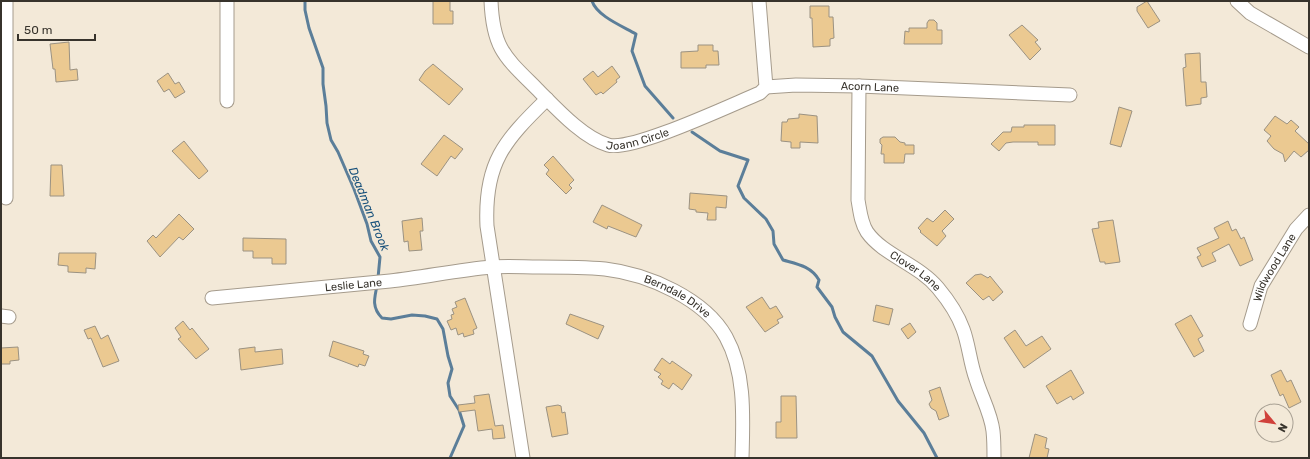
<svg xmlns="http://www.w3.org/2000/svg" width="1310" height="459" font-family="Rubik,sans-serif">
  <rect width="100%" height="100%" fill="#f3e9d8"/>
  <g fill="none" stroke-linecap="round" stroke-linejoin="round">
    <path stroke="#5b7e99" stroke-width="3" d="M305,1v9l4,18 14,40v16l3,22 1,17 4,17 7,12 16,37 13,35 4,17 9,16 -2,21
      M592,1c5,15 30,25 44,33l-4,17 13,35 28,32
      M692,132l28,19 28,9 -10,26 6,12 22,21 7,12 1,13 9,16c14,4 28,6 36,20l-2,7 15,20 3,10 8,15 29,24 26,45 26,32 13,25
      M377,286c-3,13 -5,22 5,32l9,1 21,-4 13,1 12,3 6,10 5,27 4,13 -4,14 2,13 9,14 5,16 -14,32"/>
  </g>
  <path fill="#ebc991" stroke="#9b9282" d="M433,1h17v10h3v13h-20z
    M1147,1l13,20 -12,7 -11,-17v-4z
    M810,6h19v11h4l1,21 -4,1v7l-17,1 -1,-29h-2z
    M929,20h5l3,3v7h5v14h-38l1,-13 4,1v-4h18v-5z
    M1022,25l16,15 -3,2 6,7 -11,11 -21,-25z
    M69,42l1,28 7,-1 1,11 -22,2 -1,-13h-2l-3,-25z
    M698,45h15v6h5l1,14h-13v3h-25v-16l17,-1z
    M1200,53l1,29h5l1,15 -6,1v6l-15,2 -3,-38 3,-1 -1,-13z
    M433,64l30,25 -14,16 -30,-25 6,-9z
    M612,66l8,11 -4,3 1,2 -14,12 -2,-2 -5,3 -13,-16 10,-8 5,6z
    M168,73l7,11 4,-2 6,10 -10,6 -6,-9 -5,3 -7,-11z
    M1119,107l13,4 -11,36 -11,-3z
    M799,114l18,2 1,27 -18,-1v6h-9v-6l-10,-1 1,-19h5l1,-3 11,-1z
    M1275,116l12,8 4,-4 8,7 -4,4 14,13v6l-8,7 -7,-6 -9,11 -2,-8 -9,-5 -7,-8 4,-5 -7,-6z
    M1024,125h31v20h-17v-3h-25l-7,1 -7,8 -8,-7 12,-12h8l1,-5h12z
    M444,135l19,14 -8,10 -4,-3 -14,20 -16,-12z
    M883,137h12l5,5 5,1v2h9v9h-9l-1,9h-20v-9h-3l1,-9 -2,-2v-4z
    M184,141l24,30 -9,8 -27,-28z
    M553,156l21,24 -5,5 3,3 -6,6 -20,-20 3,-4 -5,-5z
    M51,165h11l2,31h-14z
    M690,193l37,3 -1,12 -10,-1v13h-9l1,-7 -12,-1v-2l-7,-1z
    M602,205l40,20 -6,12 -28,-11 -1,3 -14,-7z
    M945,210l9,9 -12,12 4,5 -9,10 -17,-14 1,-1 -3,-3 9,-10 6,4z
    M179,214l15,15 -11,11 -4,-3 -19,20 -13,-16 6,-6 3,3z
    M422,218l1,13h-3l2,19 -13,1 -1,-10 -4,1 -2,-21z
    M1113,220l7,42 -15,2v-2h-5l-8,-33 7,-1 -1,-6z
    M1228,221l4,10 4,-2 5,10 3,-2 9,23 -13,6 -11,-22 -17,9 4,8 -14,6 -5,-10 4,-2 -4,-7 22,-10 -5,-10z
    M243,238l43,1v25h-14v-6h-19v-7h-10z
    M59,253h37l-1,16 -9,-1v5l-18,-1v-6l-10,-1z
    M981,274l7,4 2,-2 13,16 -10,9 -4,-5 -6,4 -17,-17 9,-8z
    M762,297l8,12 6,-3 7,11 -6,3 2,3 -14,9 -19,-25z
    M465,298l12,30 -4,2 1,4 -10,3 -1,-4 -5,2 -2,-7 -5,2 -4,-9 5,-2 -1,-4 3,-1 -2,-5 5,-2 -2,-5z
    M876,305l17,4 -4,16 -16,-4z
    M570,314l34,12 -6,13 -32,-15z
    M1191,315l12,21 -5,3 6,12 -10,6 -19,-33z
    M183,321l7,9 2,-2 17,21 -13,10 -18,-20 3,-2 -6,-9z
    M910,323l6,9 -8,7 -7,-10z
    M95,326l6,13 7,-4 11,26 -16,6 -12,-29 -3,1 -4,-9z
    M1015,330l11,16 16,-10 9,13 -27,19 -20,-30z
    M333,341l31,10 -1,3 6,2 -4,10 -6,-2 -1,3 -29,-11z
    M18,347l1,13 -9,1v3h-9v-16z
    M255,347v5l27,-3 1,15 -42,6 -2,-21z
    M662,358l8,6 2,-3 20,14 -10,15 -9,-7 -4,6 -8,-5 2,-3 -5,-4 3,-3 -7,-4z
    M1071,370l13,23 -11,7 -2,-4 -14,8 -11,-18z
    M1281,370l6,12 4,-2 10,22 -12,6 -6,-14 -3,2 -9,-21z
    M940,387l9,29 -10,4 -3,-9 -5,-3 -2,-4 3,-4 -3,-9z
    M489,394l6,32 8,-1 2,13 -12,1 -1,-10 -14,2 -3,-21 -16,2 -1,-7 17,-2 -1,-7z
    M781,396h15l1,42h-21v-16h5z
    M558,405l3,1 1,7 3,-1 3,22 -16,3 -6,-30z
    M1035,434l12,4 -2,10 4,1 -2,9h-18z"/>
  <g fill="none" stroke-linecap="round" stroke-linejoin="round">
    <g stroke="#a59b8c" stroke-width="15">
      <g id="minor">
        <path id="s1" d="M491,1c2,48 14,56 46,88 19,19 46,49 71,56 24,7 125,-41 152,-52l6,-6 -7,-86"/>
        <path d="M1237,1l13,12 59,34"/>
        <path id="s2" d="M859,86l-1,114c2,11 3,23 9,32 16,23 51,32 71,56 10,12 20,27 25,41 6,16 7,34 13,50 5,17 15,34 17,52 1,9 1,18 1,27"/>
        <path id="s3" d="M766,87l30,-2 63,1 211,9"/>
        <path d="M227,101v-100"/>
        <path d="M6,198v-197"/>
        <path id="s4" d="M212,298c59,-6 119,-11 178,-17 35,-4 68,-11 102,-14 16,-1 32,0 47,0 22,0 44,0 66,2 43,5 100,30 121,68 20,36 17,82 16,121"/>
        <path d="M1,316l8,1"/>
        <path id="s5" d="M1250,324l11,-38 35,-57 13,-14"/>
        <path d="M523,458l-36,-232c-3,-63 17,-85 60,-127"/>
      </g>
    </g>
    <use href="#minor" stroke="#fff" stroke-width="13"/>
  </g>
  <g text-anchor="middle" stroke-width="3" stroke-linejoin="round" paint-order="stroke">
    <g font-size="11" fill="#37332c" stroke="#f3e9d8">
      <text dy="4" stroke="none"><textPath href="#s3" startOffset="104">Acorn Lane</textPath></text>
      <text dy="4" stroke="none"><textPath href="#s1" startOffset="225">Joann Circle</textPath></text>
      <text dy="4" stroke="none"><textPath href="#s5" startOffset="62">Wildwood Lane</textPath></text>
      <text dy="4" stroke="none"><textPath href="#s2" startOffset="210">Clover Lane</textPath></text>
      <text dy="4" stroke="none"><textPath href="#s4" startOffset="142">Leslie Lane</textPath></text>
      <text dy="4" stroke="none"><textPath href="#s4" startOffset="473">Berndale Drive</textPath></text>
    </g>
    <g font-size="12" font-style="italic" fill="#18517b" stroke="#f3e9d8">
      <text transform="translate(369 209) rotate(68)" y="4">Deadman Brook</text>
    </g>
  </g>
  <rect width="1310" height="459" fill="none" stroke="#37332c" stroke-width="4"/>
  <g transform="translate(1274 423) rotate(119)"><circle r="19" fill="#f3e9d8" stroke="#a8a093"/>
  <path d="M0-3L7 15L0 10L-7 15Z" fill="#d0413b"/>
  <text y="-6" font-size="11" font-weight="bold" text-anchor="middle" fill="#37332c">N</text>
  </g>
  <path d="M18 34v6h77v-6" fill="none" stroke="#37332c" stroke-width="2"/>
  <text x="24" y="34" font-size="12" fill="#37332c" stroke="#f3e9d8" stroke-width="3" paint-order="stroke">50 m</text>
</svg>
